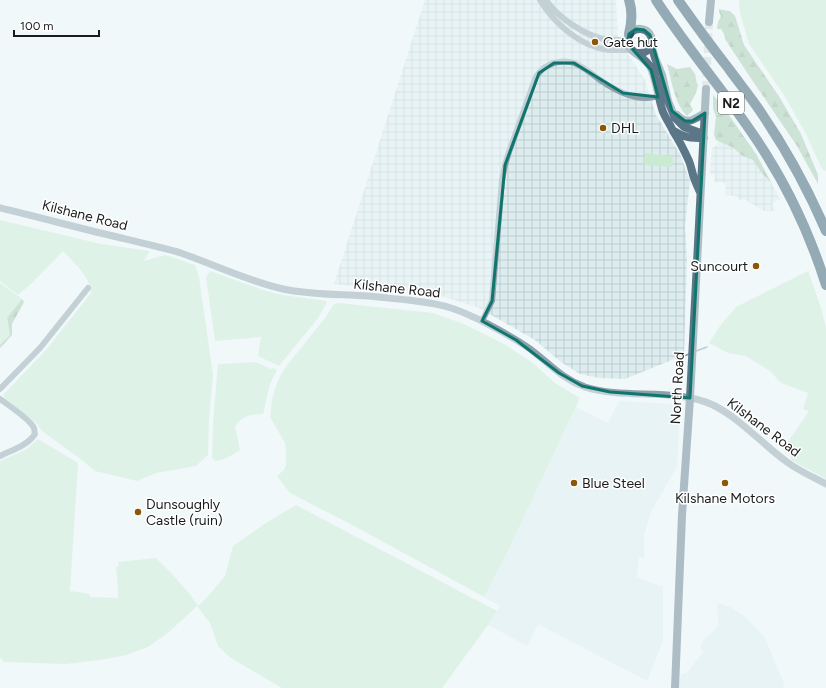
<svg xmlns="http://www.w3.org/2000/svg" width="826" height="688" font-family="Figtree,sans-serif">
  <defs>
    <pattern id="industrial-grid" width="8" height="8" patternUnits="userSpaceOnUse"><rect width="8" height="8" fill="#ddedef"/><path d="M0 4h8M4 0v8" fill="none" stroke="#bdcbcc"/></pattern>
    <pattern id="forest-firs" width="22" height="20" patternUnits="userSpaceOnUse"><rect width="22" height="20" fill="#a1caab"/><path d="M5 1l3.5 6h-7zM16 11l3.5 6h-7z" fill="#8aad93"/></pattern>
  </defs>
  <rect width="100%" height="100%" fill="#f1f8f9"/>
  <path fill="#ddedef" d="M619,401l53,3 5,3 3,5 -3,55 -8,13 -18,32 -7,23v24l-5,-3 -2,21 26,10v54l-16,40 -109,-57 -11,22 -39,-21 12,-19 -16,-9 22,-42 70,-148 32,16z
    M717,603l13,4 13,8 21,21 21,50 -2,2h-104l1,-10 2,-4 5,-1 16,-21 -3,-6 5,-8 8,-6 5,-6v-9z"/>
  <path fill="url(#industrial-grid)" d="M425,0h191l2,39 27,41 11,35 24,39 10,27 -5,45 2,31 -3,98 -59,24 -26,-1 -19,-4 -19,-12 -26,-22 -56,-32 -47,-15 -98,-9z
    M719,140l37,14 24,45 -8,5 3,7h-11l-20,-12 -4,1 -3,-4 -12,-1 1,-12 -12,-1 1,-7 -4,-1 -1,-2 2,-24 4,-2z"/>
  <path fill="#cbead2" d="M739,0h87v171l-4,-2 -17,-37 -21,-37 -35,-51 -9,-31z
    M645,153l26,3 2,4 -1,7 -28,-2z
    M0,220l101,24 49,7 -6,10 21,-6 30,10 4,12 14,98 -4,46 -1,34 -12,11 -40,7 -19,8 -42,-10 -16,-13 -37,-27 -5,-7 -32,-26 -2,-3 43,-45 45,-57 -3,-12 -8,-12 -17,-18 -31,32 -14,12 -18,-14z
    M210,271l56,20 17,4 44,6 -1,3 -8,14 -39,48 -21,-10 3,-19 -46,4 -9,-64z
    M808,271l13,37 5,20v151l-35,-19v-5l4,-8 -8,-4 22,-32 -6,-2 5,-16 -27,-10 -11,-12 -24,-15 -18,-3 -19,-10 11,-17 16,-19z
    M0,283l22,16 -15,19 3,17 -10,10z
    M339,303l94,10 31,11 42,21 10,7 17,11 22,20 25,15 -74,157 -22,42 -126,-69 -68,-35 -13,-17 7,-6 2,-5v-14l-1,-8 -15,-26 2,-17 3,-11 5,-13 8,-12 37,-46 9,-14z
    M256,362l15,7 2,-1 4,2 -7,14 -7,30c-12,0 -20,2 -28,12l5,24c-7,4 -16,11 -25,11l-3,-3 1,-35 5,-59z
    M38,439l40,24 -8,128 15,2 4,1 1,3 28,1v-8l-2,-23 3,-1 -1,-4 38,-4 15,15 18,20 9,13 11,-11 16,-19 8,-30 33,-23 30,-18 201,106 -9,14 -46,63h-160l-51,-30 -13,-12 -8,-23 -13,-17 -28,26 -21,15 -22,8 -26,5 -34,4 -62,-2 -4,-5v-196l27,-12z"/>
  <path fill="url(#forest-firs)" d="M719,9l4,1 7,1 5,5 9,29 36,53 21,36 17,41v9l-21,-38 -49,-72 -23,-35 -1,-5 -3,-5h-4l1,-7 3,-6 -2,-4z
    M667,64l10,5 13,-2 5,7 2,10 1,1 -2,8 -6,11 3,6 -6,6c-13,-13 -15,-35 -20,-52z
    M713,95l9,10 34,49 16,30 -11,-12 -8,-12 -5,-2 -7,-3 -7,-7 -18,-8 -2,-5 2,-18 -3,-9z
    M22,299l2,3 -12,22v11l-12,13v-3l10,-10 -3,-17z"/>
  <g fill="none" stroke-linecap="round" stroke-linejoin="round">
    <path stroke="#8393af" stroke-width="1.5" d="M696,351l11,-4
      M677,359l12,-5"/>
    <path stroke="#d1d7d8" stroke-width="8" stroke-dasharray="8 4" stroke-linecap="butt" d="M706,89l3,-67"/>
    <path stroke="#8da0ac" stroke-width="6" d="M540,0c14,23 40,47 69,50 7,0 14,0 22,0
      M546,0c12,18 41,37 62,40 7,1 13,0 19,-1
      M482,321l10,-20 10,-121 3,-15 4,-13 25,-70c1,-3 2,-6 4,-8 8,-11 24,-15 36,-11 10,4 18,11 26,17 16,11 38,23 58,16
      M0,389l40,-41 48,-60
      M0,399c8,6 30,20 34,29 1,2 0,4 1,6 -8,12 -23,16 -35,22"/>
    <path stroke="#8da0ac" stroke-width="7" d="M0,208c38,9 75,19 113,28 21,5 43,10 65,16 35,12 69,29 105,37 28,6 56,5 85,7 13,1 26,3 40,4 14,2 29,3 43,8 10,3 20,8 29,12 17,9 35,18 50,29 19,14 32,30 55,38 41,13 88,0 128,18 28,14 49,39 74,57 12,9 26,15 39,22"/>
    <path stroke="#5b7787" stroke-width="8" d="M709,22l2,-22
      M651,44l4,14 7,17 6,26 7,17 9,9 14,5 6,6
      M637,53c18,2 20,-22 4,-24 -7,-1 -14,5 -14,13 1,10 18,14 24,26 6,14 7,30 12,44 3,7 7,12 10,19 6,9 11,19 16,30 2,5 3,11 5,17 2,5 4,10 6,14
      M677,115c11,11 17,4 28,-2
      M674,131c10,7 18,7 30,7
      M675,688l7,-173 8,-117 16,-309"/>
    <path stroke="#254c62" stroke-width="10" d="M629,0c4,12 3,22 0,34
      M656,0c29,45 64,86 94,130 33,47 59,101 76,155
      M678,0c17,24 33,46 51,69 10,14 21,27 31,42 26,38 48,78 66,120"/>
  </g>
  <path d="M0 0H826V688H0ZM636,29l8,1 6,5 22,76 13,10h7l13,-8 -15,285 -80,-6 -28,-6 -23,-13 -43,-33 -34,-19 10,-20 13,-136 34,-92 15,-10h20l49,30 35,4 -7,-27 -24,-27 2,-9z" fill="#f1f8f9" fill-opacity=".55" fill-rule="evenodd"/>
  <path fill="none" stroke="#0f766e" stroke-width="3" stroke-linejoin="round" d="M636,29l8,1 6,5 22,76 13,10h7l13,-8 -15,285 -80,-6 -28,-6 -23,-13 -43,-33 -34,-19 10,-20 13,-136 34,-92 15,-10h20l49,30 35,4 -7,-27 -24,-27 2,-9z"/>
  <g fill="#8c5807" stroke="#fff" stroke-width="1.5">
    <circle cx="595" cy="42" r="4"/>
    <circle cx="603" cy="128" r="4"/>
    <circle cx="756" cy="266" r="4"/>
    <circle cx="574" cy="483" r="4"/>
    <circle cx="725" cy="483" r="4"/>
    <circle cx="138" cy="512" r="4"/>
  </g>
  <g text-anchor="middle" stroke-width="3" stroke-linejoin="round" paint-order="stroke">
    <rect fill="#fff" stroke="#5f6060" stroke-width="1" x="718" y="92" width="26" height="22" rx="3"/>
    <g font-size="13" font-weight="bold" fill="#1a1c1c">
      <text x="731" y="108">N2</text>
    </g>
    <g font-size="14" fill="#1a1c1c" stroke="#fff" text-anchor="start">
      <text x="603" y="47">Gate hut</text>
      <text x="611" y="133">DHL</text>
      <text x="748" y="271" text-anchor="end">Suncourt</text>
      <text x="582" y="488">Blue Steel</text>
      <text x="725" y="503" text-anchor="middle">Kilshane Motors</text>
      <text x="146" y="509">Dunsoughly<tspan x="146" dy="16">Castle (ruin)</tspan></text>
    </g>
    <g font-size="14" fill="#1a1c1c" stroke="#fff">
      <text transform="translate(85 215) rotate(14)" y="5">Kilshane Road</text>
      <text transform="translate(397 288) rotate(6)" y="5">Kilshane Road</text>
      <text transform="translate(677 388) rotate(-87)" y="5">North Road</text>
      <text transform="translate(764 427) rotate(37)" y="5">Kilshane Road</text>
    </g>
  </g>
  <path d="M14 30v6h85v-6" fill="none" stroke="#1a1c1c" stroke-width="2"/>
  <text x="20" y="30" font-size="12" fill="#1a1c1c" stroke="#ffffff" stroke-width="3" paint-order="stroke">100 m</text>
</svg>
